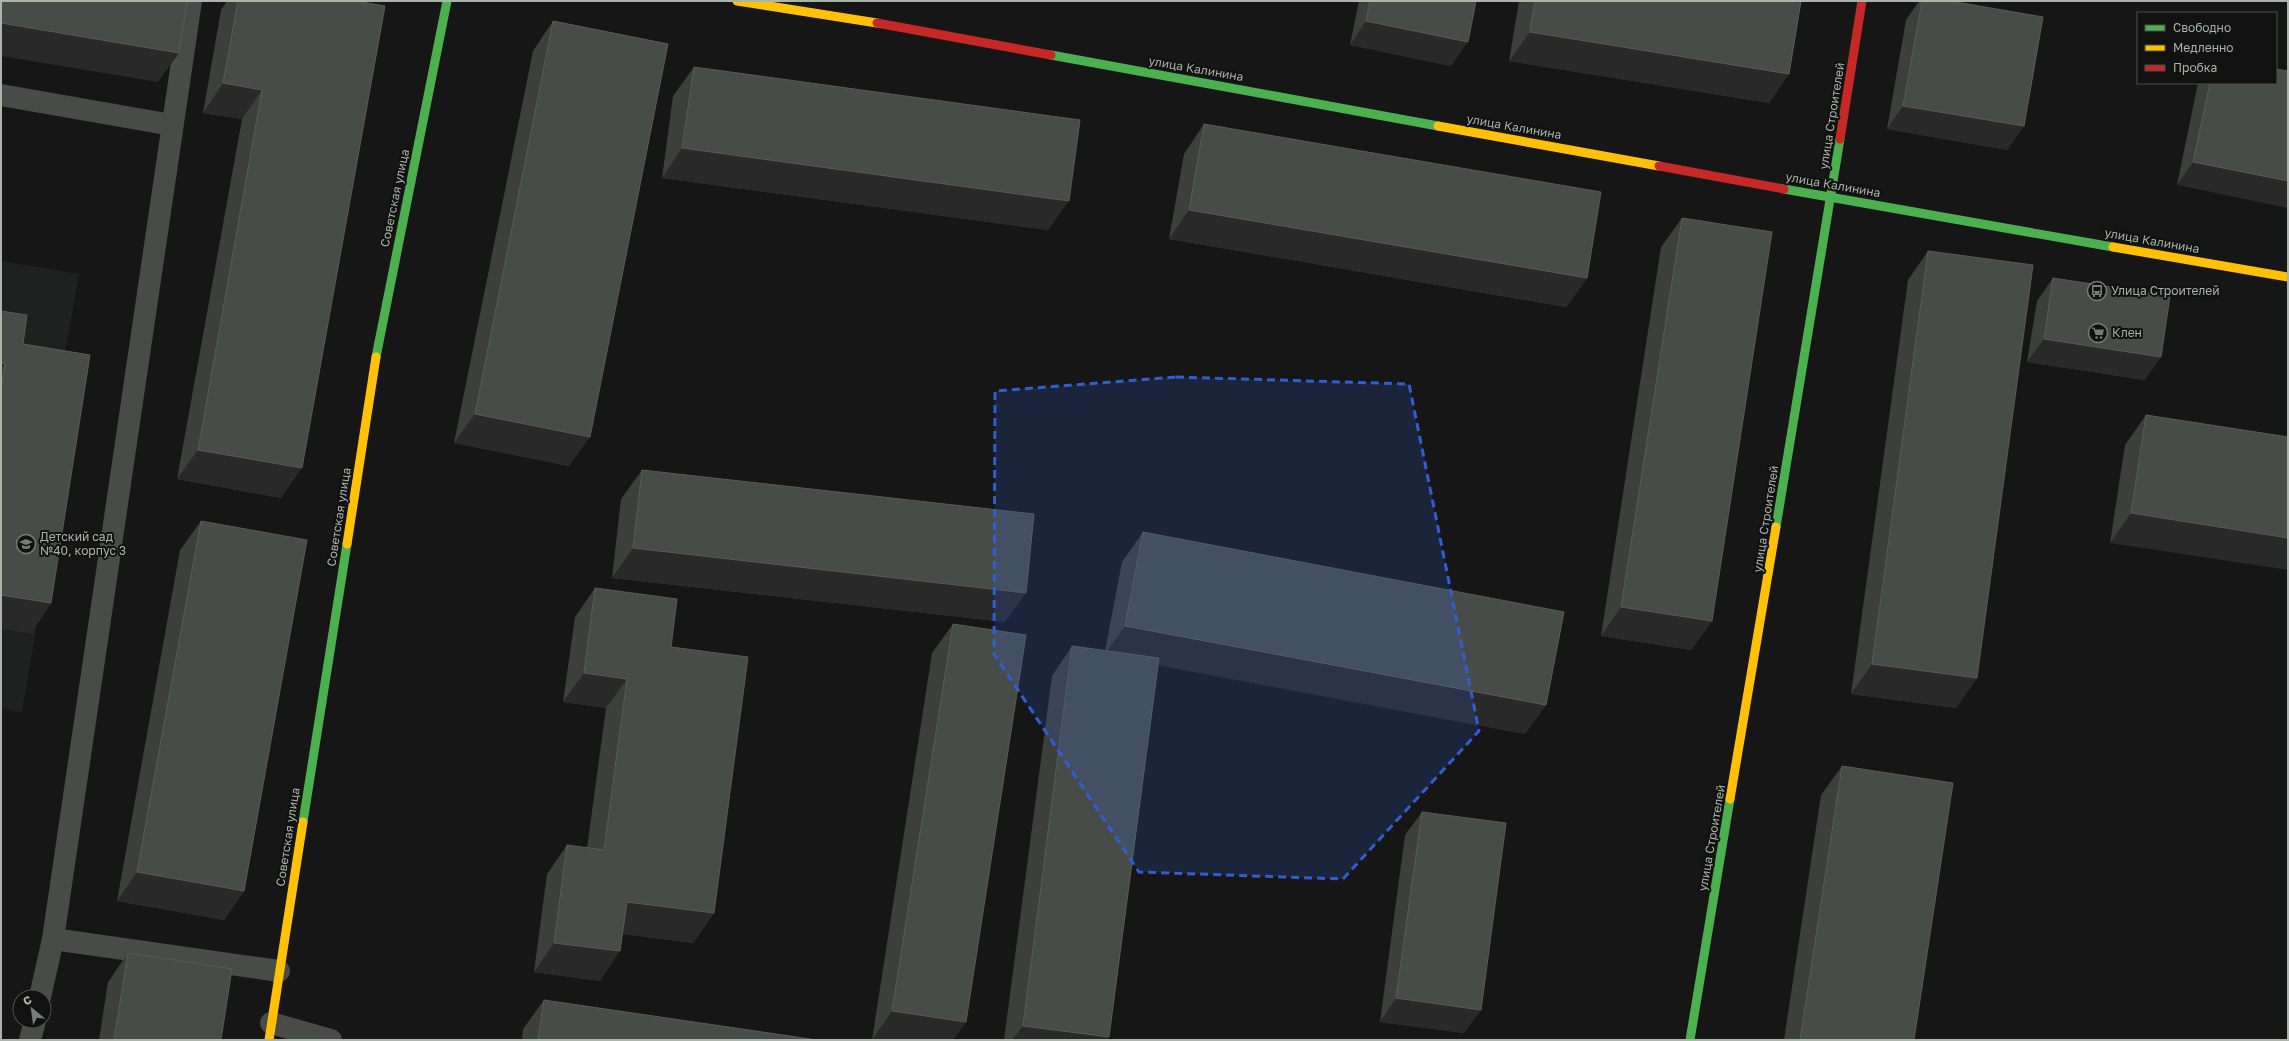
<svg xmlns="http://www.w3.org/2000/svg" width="2289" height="1041" font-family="'Golos Text',sans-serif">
  <rect width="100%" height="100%" fill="#151615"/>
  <path fill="#1f2120" d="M1,261l78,13 -18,103 17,3 -56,332 -21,-4z"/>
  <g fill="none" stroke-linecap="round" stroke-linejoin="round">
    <path stroke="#484b48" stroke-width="22" d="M191,1l-138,938 226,32
      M1,95l171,30
      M40,997l13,-58
      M271,1023l60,17
      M30,1040l5,-19"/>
    <path stroke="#4caf50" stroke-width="9" d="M1051,55l387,71
      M1784,189l329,58
      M376,357l71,-356
      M1776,527l64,-388
      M303,822l44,-278
      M1690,1040l40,-241"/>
    <path stroke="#ffc107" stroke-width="9" d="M737,1l140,22
      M1438,126l221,40
      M2113,247l175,30
      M347,544l29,-187
      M1730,799l46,-272
      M269,1040l34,-218"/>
    <path stroke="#c62828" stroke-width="9" d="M877,23l174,32
      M1840,139l22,-138
      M1659,166l125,23"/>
  </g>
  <path fill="#3c3f3c" d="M227,1h129l-75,497 -104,-19 65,-360 -39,-6 18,-103z
    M1359,1h117l-25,65 -101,-21z
    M1519,1h282l-12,73 -20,29 -260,-42z
    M1919,1h31l74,125 -17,24 -120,-21 19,-109z
    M553,21l16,445 -115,-23 79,-392z
    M694,67l354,163 -386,-52 11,-82z
    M2198,83h78l-99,102z
    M1204,124l383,154 -21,29 -397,-68 15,-85z
    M1682,218l30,403 -21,29 -90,-14 60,-389z
    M1928,251l49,427 -21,30 -105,-14 57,-414z
    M2053,278l92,102 -118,-18 10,-61z
    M1,311l22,33 28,259 -20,30 -30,-5z
    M2146,415l142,22 -178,106 15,-98z
    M642,470l363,152 -393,-44 9,-79z
    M201,521l43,370 -20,29 -107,-19 63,-351z
    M1143,532l403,173 -21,29 -367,-69 -49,372 -2,3h-103l48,-364 20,-30 33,5 17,-89z
    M595,588l76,59 43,266 -21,30 -70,-9 -23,47 -66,-9 13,-98 20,-29 20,3 19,-140 -43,-6 12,-85z
    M953,624l13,398 -13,18h-81l60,-387z
    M1842,766l72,274h-130l37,-245z
    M1422,812l42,221 -84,-11 25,-187z
    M128,953l93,87h-122l9,-58z
    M544,1000l273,40h-295l1,-11z"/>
  <path fill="#282928" d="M1366,21l102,21 -17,24 -101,-21z
    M1,23l178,30 -21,29 -157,-26z
    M1530,32l259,42 -20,29 -260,-42z
    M223,83l39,7 -20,29 -39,-6z
    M1903,106l121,20 -17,24 -120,-21z
    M682,148l387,53 -21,29 -386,-52z
    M2193,162l95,19v27l-111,-23z
    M1189,210l398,68 -21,29 -397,-68z
    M2044,339l117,18 -16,23 -118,-18z
    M1,363l4,1 -4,5z
    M475,414l115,23 -21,29 -115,-23z
    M198,450l104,18 -21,30 -104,-19z
    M2131,513l157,25v32l-178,-27z
    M633,548l393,45 -21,29 -393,-44z
    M1,595l50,8 -20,30 -30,-5z
    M1621,607l91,14 -21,29 -90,-14z
    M1125,626l421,79 -21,29 -421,-79z
    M1872,664l105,14 -21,30 -105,-14z
    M584,673l43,6 -21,29 -43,-6z
    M137,872l107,19 -20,29 -107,-19z
    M627,902l87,11 -21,30 -86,-11z
    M554,943l66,8 -20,30 -66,-9z
    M1396,998l85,12 -17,23 -84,-11z
    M892,1011l74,11 -13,18h-81z
    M1023,1026l86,11 -2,3h-95z"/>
  <path fill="#484c48" stroke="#575c57" d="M1,1h186l-8,52 -178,-30z
    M238,1h118l29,5 -83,462 -104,-18 64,-360 -39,-7z
    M1370,1h106l-8,41 -102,-21z
    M1535,1h266l-12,73 -259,-42z
    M1922,1h28l93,16 -19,109 -121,-20z
    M553,21l115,23 -78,393 -115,-23z
    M694,67l386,53 -11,81 -387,-53z
    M2276,69l12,2v110l-95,-19 17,-79h66z
    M1204,124l397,68 -14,86 -398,-68z
    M1682,218l90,14 -60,389 -91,-14z
    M1928,251l105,14 -56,413 -105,-14z
    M2053,278l117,18 -9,61 -117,-18z
    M1,311l26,4 -4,29 67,11 -39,248 -50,-8v-206l4,-25 -4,-1z
    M2146,415l142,22v101l-157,-25z
    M642,470l392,44 -8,79 -393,-45z
    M201,521l106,19 -63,351 -107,-19z
    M1143,532l421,80 -18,93 -421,-79z
    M595,588l82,11 -6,48 77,10 -34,256 -87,-11 -7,49 -66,-8 13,-98 37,5 23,-171 -43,-6z
    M953,624l73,11 -60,387 -74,-11z
    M1072,646l87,12 -50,379 -86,-11z
    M1842,766l111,17 -39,257h-114z
    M1422,812l84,11 -25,187 -85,-12z
    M128,953l104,16 -11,71h-107z
    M544,1000l273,40h-279z"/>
  <path fill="#325dd1" fill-opacity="0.2" stroke="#325dd1" stroke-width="3" stroke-dasharray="8 5" stroke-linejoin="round" d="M1176,377l233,7 70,347 -136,148 -204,-7 -145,-218 1,-263z"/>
  <defs>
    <g id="bus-ring" transform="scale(1)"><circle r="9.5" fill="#101110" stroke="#757d75" stroke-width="1.5"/><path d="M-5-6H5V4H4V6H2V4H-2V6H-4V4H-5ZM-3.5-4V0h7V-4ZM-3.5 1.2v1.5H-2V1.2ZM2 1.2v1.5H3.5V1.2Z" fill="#757d75"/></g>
    <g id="supermarket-ring" transform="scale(1)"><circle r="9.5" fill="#101110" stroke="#757d75" stroke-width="1.5"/><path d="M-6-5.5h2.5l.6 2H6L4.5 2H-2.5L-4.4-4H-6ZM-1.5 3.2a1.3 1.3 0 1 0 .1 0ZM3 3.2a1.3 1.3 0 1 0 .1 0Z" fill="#757d75"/></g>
    <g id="school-ring" transform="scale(1)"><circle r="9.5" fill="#101110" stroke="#757d75" stroke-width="1.5"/><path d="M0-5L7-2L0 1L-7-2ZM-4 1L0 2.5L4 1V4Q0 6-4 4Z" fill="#757d75"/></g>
  </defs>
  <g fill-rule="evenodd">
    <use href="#bus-ring" x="2097" y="291"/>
    <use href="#supermarket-ring" x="2098" y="333"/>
    <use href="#school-ring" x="26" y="544"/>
  </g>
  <g text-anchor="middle" stroke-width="4" stroke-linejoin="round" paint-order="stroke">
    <g font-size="12" fill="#a8b5a9" stroke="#101110">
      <text transform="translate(1196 69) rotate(10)" y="4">улица Калинина</text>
      <text transform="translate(1832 116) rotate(-81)" y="4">улица Строителей</text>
      <text transform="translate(1514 127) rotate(10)" y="4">улица Калинина</text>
      <text transform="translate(1833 185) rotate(10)" y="4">улица Калинина</text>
      <text transform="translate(395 198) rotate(-78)" y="4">Советская улица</text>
      <text transform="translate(2152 241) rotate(10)" y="4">улица Калинина</text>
      <text transform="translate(339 517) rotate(-81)" y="4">Советская улица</text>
      <text transform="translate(1766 519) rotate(-81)" y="4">улица Строителей</text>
      <text transform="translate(288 837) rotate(-81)" y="4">Советская улица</text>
      <text transform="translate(1712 838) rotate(-80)" y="4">улица Строителей</text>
    </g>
    <g font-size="12" fill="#a8b5a9" stroke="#101110" text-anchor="start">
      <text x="2111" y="295">Улица Строителей</text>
      <text x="2112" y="337">Клен</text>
      <text x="40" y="541">Детский сад<tspan x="40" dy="14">№40, корпус 3</tspan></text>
    </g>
  </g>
  <rect width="2289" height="1041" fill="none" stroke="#a8b5a9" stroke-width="4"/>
  <rect x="2137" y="12" width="140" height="72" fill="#101110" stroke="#4d534d"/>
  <rect x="2145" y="25" width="20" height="6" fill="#4caf50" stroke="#4d534d"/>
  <text x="2173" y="32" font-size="12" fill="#a8b5a9">Свободно</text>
  <rect x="2145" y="45" width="20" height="6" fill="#ffc107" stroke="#4d534d"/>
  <text x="2173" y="52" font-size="12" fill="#a8b5a9">Медленно</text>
  <rect x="2145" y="65" width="20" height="6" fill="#c62828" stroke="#4d534d"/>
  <text x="2173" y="72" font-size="12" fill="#a8b5a9">Пробка</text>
  <g transform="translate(32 1009) rotate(331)"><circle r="19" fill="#101110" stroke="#4d534d"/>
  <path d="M0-3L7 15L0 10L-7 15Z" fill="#757d75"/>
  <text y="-6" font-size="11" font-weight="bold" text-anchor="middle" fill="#a8b5a9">С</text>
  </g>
</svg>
